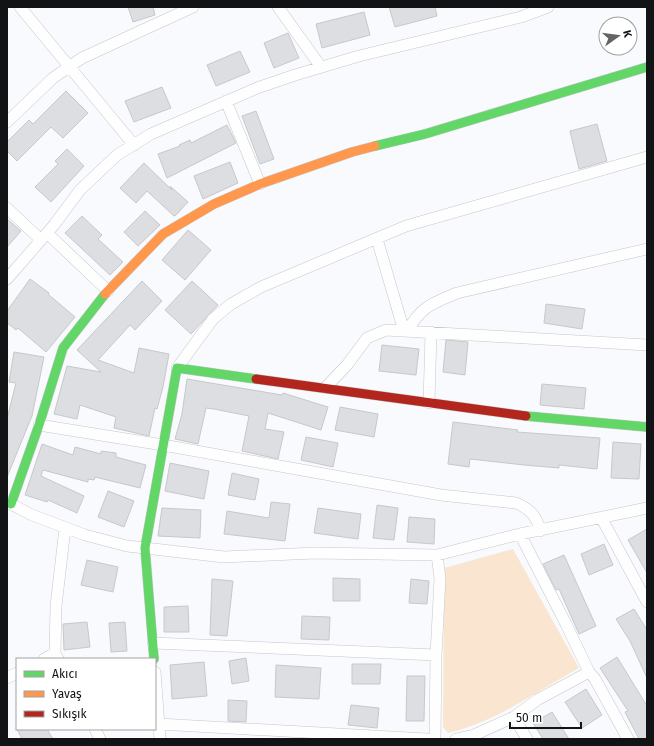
<svg xmlns="http://www.w3.org/2000/svg" width="654" height="746" font-family="'Fira Sans',sans-serif">
  <rect width="100%" height="100%" fill="#f8fafd"/>
  <path fill="#fae6d0" d="M513,549l66,119c-41,23 -84,54 -131,65l-5,-6 1,-159z"/>
  <path fill="#dddee1" stroke="#c6c8ca" d="M128,7h25l2,8 -22,7z
    M389,7h46l2,9 -42,11z
    M364,12l6,23 -48,13 -6,-24z
    M288,33l11,25 -25,10 -10,-25z
    M240,51l10,21 -34,14 -9,-21z
    M162,87l9,21 -37,14 -9,-21z
    M66,91l22,22 -25,25 -12,-11 -34,34 -10,-10v-9l22,-22 4,4z
    M256,111l18,48 -14,5 -18,-48z
    M597,124l10,37 -28,8 -9,-38z
    M227,125l9,18 -69,35 -9,-24 22,-8 -1,-1 11,-5 1,3z
    M67,149l17,17 -33,36 -16,-15 23,-23 -3,-3z
    M230,162l8,21 -35,16 -9,-23z
    M144,163l28,27 -2,-4 18,16 -12,13 -2,1 -27,-25 -11,12 -16,-15z
    M145,211l15,14 -22,21 -14,-14z
    M82,216l20,19 -4,4 25,23 -13,13 -45,-42z
    M7,219l14,12 -14,16z
    M188,230l23,20 -26,30 -23,-20z
    M30,279l19,14 -1,1 27,23 -29,35 -28,-24 -2,2 -9,-7v-12z
    M142,281l20,20 -27,29 -5,-5 -32,35 36,13 5,-25 30,6 -6,33 -6,22 -2,-1 -6,28 -35,-8 2,-11 -36,-12 -3,14 -23,-5 13,-48 34,6 -24,-22z
    M192,281l26,24 -27,29 -26,-24z
    M546,304l39,5 -3,20 -38,-6z
    M446,340l22,2 -3,33 -22,-3z
    M382,345l37,4 -3,26 -37,-4z
    M14,352l30,5 -12,59 -25,61v-58l9,-36 -7,-1z
    M187,379l95,16 1,-2 45,14 -7,23 -53,-17 -3,16 19,3 -6,27 -36,-8 7,-35 -35,-7 -8,-1 -8,36 -23,-5 7,-25z
    M542,384l44,4 -2,21 -44,-4z
    M340,407l38,7 -4,23 -39,-7z
    M453,422l65,8 -1,2 83,6 -3,31 -38,-4v3l-35,-3 -54,-6 -1,8 -21,-3z
    M306,437l32,6 -5,24 -32,-7z
    M613,442l28,2 -2,35 -28,-1z
    M42,444l31,11 2,-8 26,7v-3l15,2v4l30,8 -6,23 -45,-11 -1,3 -6,-1v3l-45,-12 -2,6 43,20 -7,17 -29,-13 -1,2 -22,-7z
    M170,463l39,8 -5,28 -39,-8z
    M232,473l27,6 -4,21 -27,-5z
    M108,491l26,10 -10,26 -26,-10z
    M271,502l19,2 -5,37 -61,-7 3,-23 42,7z
    M377,505l21,3 -4,32 -21,-2z
    M162,508l39,2 -1,28 -42,-2z
    M318,508l43,6 -3,25 -44,-6z
    M409,517l26,2 -1,25 -27,-2z
    M647,529v44l-19,-33z
    M604,544l9,21 -24,10 -8,-21z
    M564,555l32,71 -17,8 -20,-45 -3,1 -13,-26z
    M87,560l31,7 -5,25 -32,-7z
    M333,578l27,1v22h-27z
    M212,579l21,2 -6,55 -17,-1z
    M411,579l18,2 -2,23 -18,-1z
    M188,606l1,26h-25v-25z
    M634,609l13,21v48l-17,-37 -14,-22z
    M302,616l28,1 -1,23 -28,-1z
    M87,622l3,25 -26,3 -1,-26z
    M125,622l2,29 -16,1 -2,-29z
    M617,657l30,49v33h-8l-14,-27 3,-1 -28,-43z
    M246,658l3,23 -17,3 -3,-23z
    M204,662l3,34 -35,3 -2,-34z
    M352,664h29l-1,20h-28z
    M276,665l45,3 -2,31 -44,-2z
    M407,676h18l-1,45h-18z
    M586,689l16,26 -20,13 -17,-26z
    M228,700l19,1 -1,21 -18,-1z
    M351,705l28,3 -2,20 -29,-3z
    M552,712l17,27h-26l-10,-16z
    M17,729h30l6,10h-31z"/>
  <g fill="none" stroke-linecap="round" stroke-linejoin="round">
    <g stroke="#c5c7c9" stroke-width="12">
      <path id="street" d="M20,7l114,138
        M278,7l43,60
        M226,101l34,83
        M7,122l46,-44 29,-20 111,-51
        M7,208l34,32
        M47,233l61,58
        M377,239l27,92
        M7,279l47,-54 26,-35 37,-35 34,-21 106,-46 38,-13 64,-19 162,-39 27,-10
        M407,331c15,-25 24,-27 50,-38l190,-44
        M177,368l36,-49 18,-15 30,-17 145,-61 241,-69
        M325,388l22,-23 20,-27 19,-8 261,15
        M429,403l2,-71
        M39,425l124,20 278,50 75,8c14,6 21,13 24,28
        M7,502l25,13 53,20 42,11 97,11 91,-4 122,2 83,-21 127,-26
        M602,519l45,83
        M520,534l46,90 23,48 6,7 33,60
        M153,643l283,12
        M44,659l11,-6
        M58,659l-3,-6 1,-47 9,-78
        M155,672l5,67
        M7,678l10,-5
        M514,717l13,22
        M159,724l268,15
        M95,729l5,10
        M435,739l1,-84 4,-77 -3,-23
        M456,739l18,-4 40,-18 23,-17 52,-28"/>
    </g>
    <g stroke="#c5c7c9" stroke-width="10">
      <path id="fast" d="M375,146l50,-12 222,-67
        M526,416l121,11
        M11,504l28,-79 24,-77 42,-54
        M154,659l-9,-111 32,-180 79,11"/>
    </g>
    <g stroke="#c5c7c9" stroke-width="10">
      <path id="slow" d="M105,294l58,-60 51,-30 46,-20 92,-32 23,-6"/>
    </g>
    <g stroke="#c5c7c9" stroke-width="10">
      <path id="jam" d="M256,379l270,37"/>
    </g>
    <use href="#street" stroke="#fefeff" stroke-width="11"/>
    <use href="#fast" stroke="#63d668" stroke-width="9"/>
    <use href="#slow" stroke="#ff974d" stroke-width="9"/>
    <use href="#jam" stroke="#b3261e" stroke-width="9"/>
  </g>
  <rect width="654" height="746" fill="none" stroke="#111315" stroke-width="16"/>
  <rect x="16" y="658" width="140" height="72" fill="#ffffff" stroke="#a0a1a1"/>
  <rect x="24" y="671" width="20" height="6" fill="#63d668" stroke="#a0a1a1"/>
  <text x="52" y="678" font-size="12" fill="#111315">Akıcı</text>
  <rect x="24" y="691" width="20" height="6" fill="#ff974d" stroke="#a0a1a1"/>
  <text x="52" y="698" font-size="12" fill="#111315">Yavaş</text>
  <rect x="24" y="711" width="20" height="6" fill="#b3261e" stroke="#a0a1a1"/>
  <text x="52" y="718" font-size="12" fill="#111315">Sıkışık</text>
  <g transform="translate(618 36) rotate(76)"><circle r="19" fill="#ffffff" stroke="#a0a1a1"/>
  <path d="M0-3L7 15L0 10L-7 15Z" fill="#626466"/>
  <text y="-6" font-size="11" font-weight="bold" text-anchor="middle" fill="#111315">K</text>
  </g>
  <path d="M510 722v6h71v-6" fill="none" stroke="#111315" stroke-width="2"/>
  <text x="516" y="722" font-size="12" fill="#111315" stroke="#ffffff" stroke-width="3" paint-order="stroke">50 m</text>
</svg>
